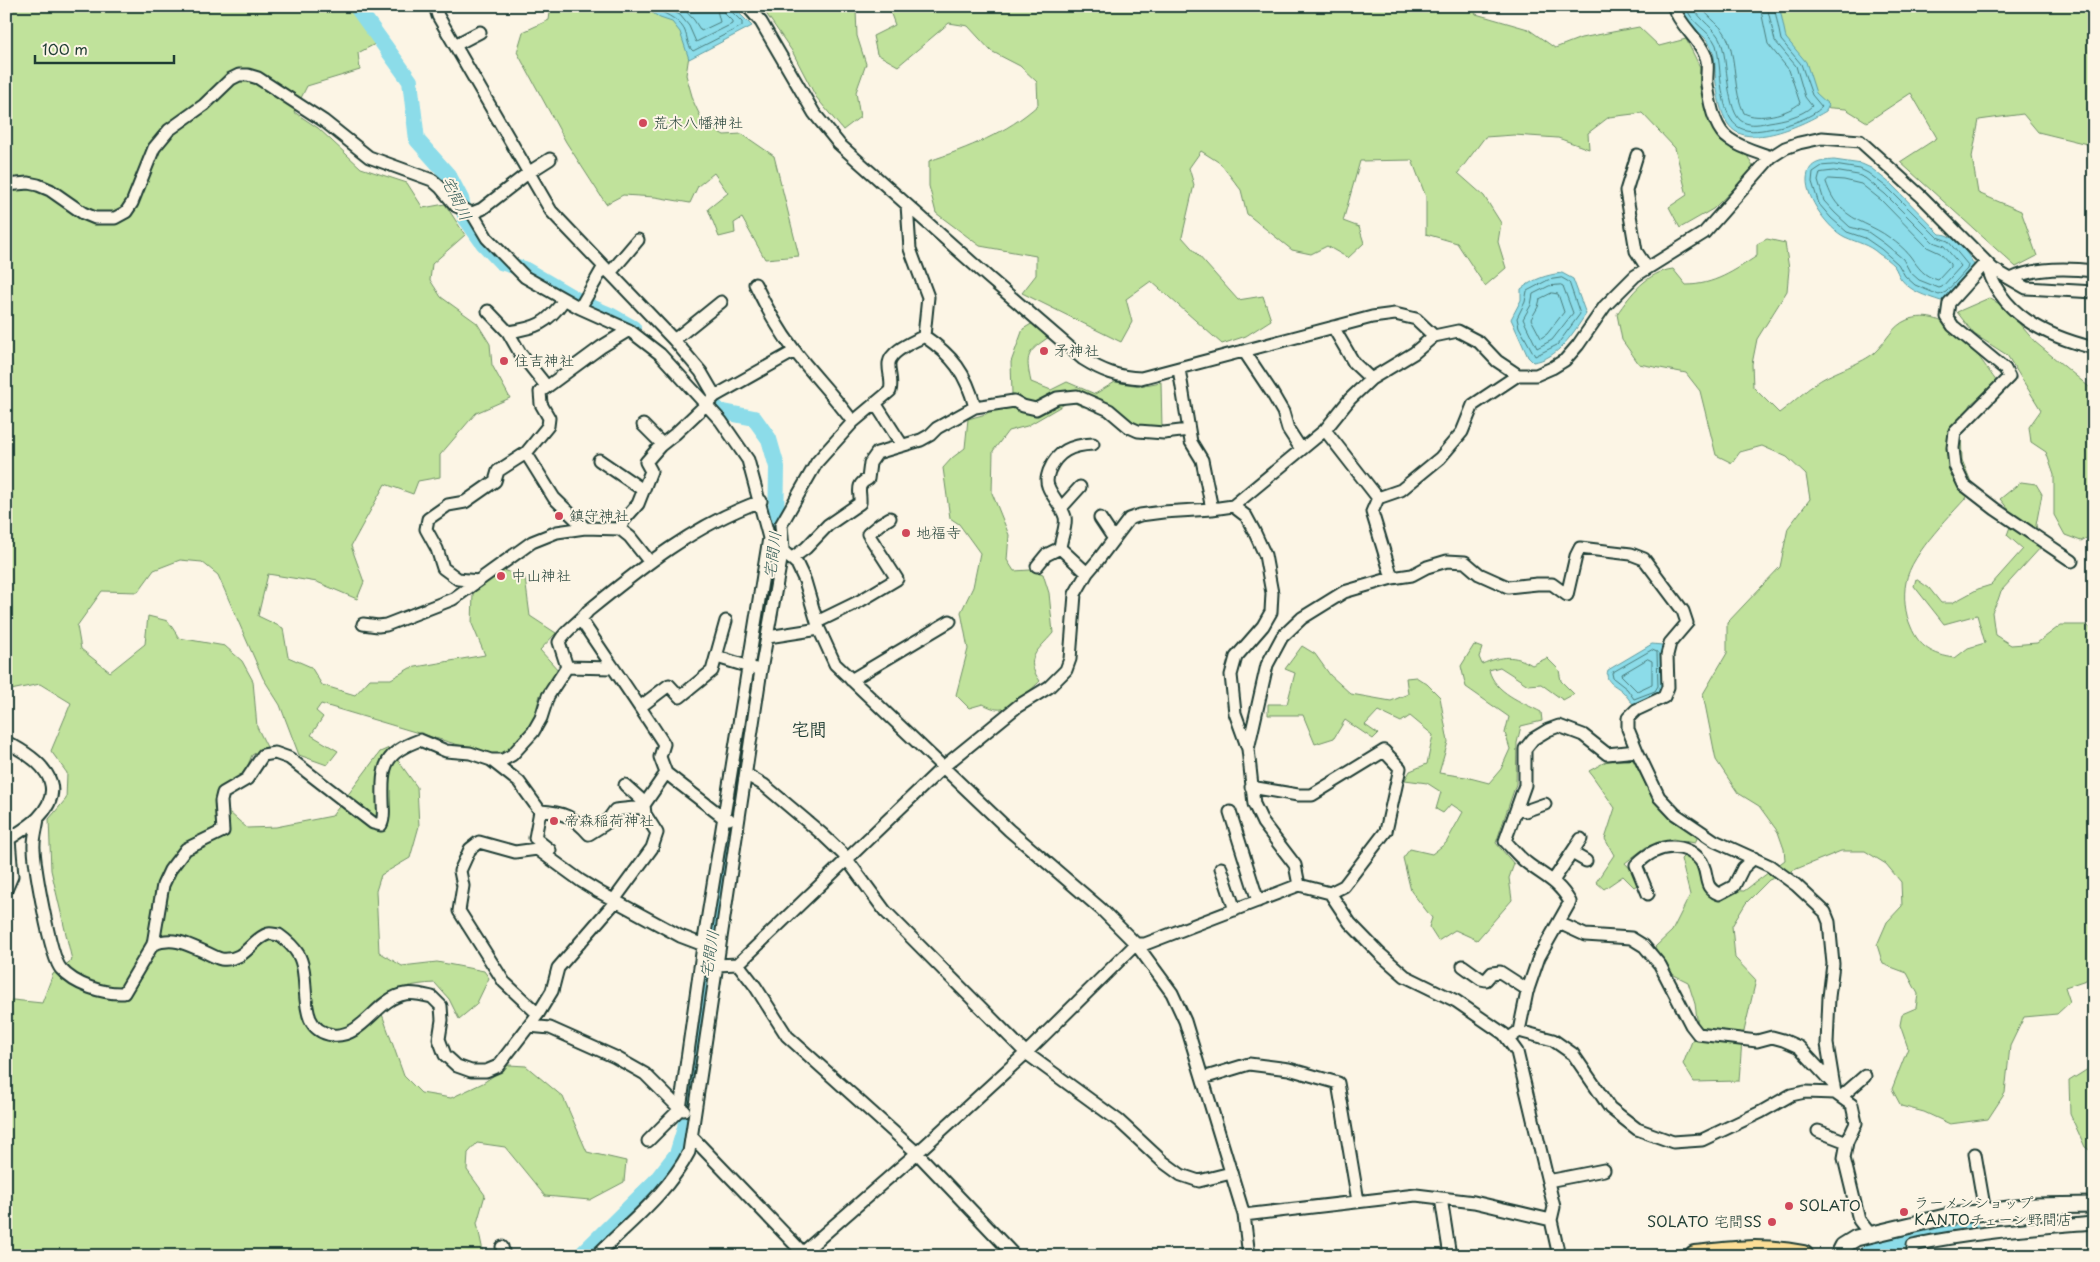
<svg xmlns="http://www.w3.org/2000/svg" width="2100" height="1262" font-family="'Playpen Sans','Klee One',sans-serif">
  <rect width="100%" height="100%" fill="#fcf5e5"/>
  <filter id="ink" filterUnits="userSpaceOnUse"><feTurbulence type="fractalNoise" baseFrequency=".02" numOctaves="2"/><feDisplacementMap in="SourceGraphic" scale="10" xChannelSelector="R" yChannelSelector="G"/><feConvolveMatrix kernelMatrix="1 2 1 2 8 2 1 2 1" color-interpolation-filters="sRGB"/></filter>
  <g filter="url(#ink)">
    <path fill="#c0e29b" stroke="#709068" d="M6,6h346l25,37 -19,10 2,17 -53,16 -13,26 24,16 43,40 46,15 16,25 22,-4 20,31 -33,29 -2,16 11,17 36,26 13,21 2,21 18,33 -34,15 -36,42v22l-22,4 -5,13 -28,-10 -34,62 13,36 -7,17 -40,-17 -49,-8 -10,42 25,12 5,29 23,10 11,18 33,10 15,-16h21l19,-11 75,-13 -13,-31 1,-31 31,-23 21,8 5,38 26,17 -16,17 19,21 -19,24 -7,27 -21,24 -13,11 -178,-53 -5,7 7,6 -12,18 27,16 -11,14 -28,-10 -19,-50 -17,-27 -45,-103 -16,-13 -22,-2 -26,10 -16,22 -36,-1 -25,35 4,23 29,23 35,-28 3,-28 20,5 11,17 46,8 17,15 11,20 4,46 10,20 -15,8 -8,20 -25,14 10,23 18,16 29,-1 56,-11 48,-64 9,-4 28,39 2,39 -9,32 -29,17 -5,16 3,61 23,14 35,-4 47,9 5,7 -13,27 -17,14 -10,-20 -14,-16c-23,1 -39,5 -58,17l27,76 17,17 30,5 32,-15 26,-18 17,1 37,31 24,55 39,9 -2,21 -34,18 -45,-4 -40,-49 -28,-4 -9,10 -1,17 18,25 -8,28 7,33h-478v-255l7,-1 29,3 11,-29 19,-14 -21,-90 -2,-51 17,-20 1,-26 -16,-22 20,-48 -31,-19 -34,7z
      M551,6h121l20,30 -6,39 8,28 10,21 20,11 18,-1 32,22 25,100 -34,3 -23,-41 -8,5 1,10 -16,4 -11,-28 20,-16 -14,-20 -16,13 -8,17 -35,-6 -32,-2 -17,9 -40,-62 -49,-90 6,-20 26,-12z
      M761,6h99l-4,4 1,26 9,28 -10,28 4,25 -17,13 -27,-33 -24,-46z
      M888,6h582l6,8 52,15 27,19 26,-10 58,-11 20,19 27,-7 14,28v21l10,34 10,19 27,14 7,14 -41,40 -33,19 -11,-21 18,-12 -12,-47 -33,-35 -33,4 -21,16 1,16 -31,-11 -44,-3 -29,2 -27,36 26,23 17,27 -3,19 8,26 -21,18 -28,-43 -31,-9v-37l-14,-37 -52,1 -17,60 16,6 5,16 -16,15 -21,-12 -16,8 -19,-4 -45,-36 -6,-24 -21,-27 -19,-12 -12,17 5,17 -12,52 56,63 25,-4 8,24 -25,16 -24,8 -71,-63 -25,18 6,23 -11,20 -99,-49 14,-18v-19l-56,-10 -44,-33 -7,-27v-25c39,-13 78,-28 109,-56l-1,-23 -17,-16 -29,-15 -23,-25 -19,-3 -51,43 -21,-12 -4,-18 22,-11z
      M1751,6h343v141l-7,-3 -49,-12 -15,-18 -44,6 -7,37 6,36 43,18 16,45 -21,11 -116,-105 37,-24 -26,-45 -44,29 -21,-13 -41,-3z
      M1767,239l18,4 4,26 -2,22 -30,48 -5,25 1,23 26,26c13,-9 25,-22 39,-31 14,-10 46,-19 57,-30 11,-10 17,-26 32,-32 43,-15 69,34 90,62l-26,22 -10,24 1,32 12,29c-20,23 -63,64 -68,93 -3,14 -1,32 5,45 8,20 22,28 44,31l13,-10 17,-5 -8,-28 -33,9 -30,-38 2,-7 13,9 12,15h11l26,-14 13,-4 32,-36 -16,-14 7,-19 -14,-17 21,-17 15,2 6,10 -6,31 6,21 -41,45 -3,9 -6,12 3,23 16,10 26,-2 24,-18h26l7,7v348l-5,-1 -24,8 5,15 -13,12 -33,3 -14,29 -5,47 -17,26 -38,5 -26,-12 -23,-6 -9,-17 16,-41 -8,-23 2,-11 14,-6 2,-14 -11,-21 -24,-9 -6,-19 10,-23 15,-16 -1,-24 -15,-18 -21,-13h-24l-72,29 -23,23 -14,23 3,32 21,22 -14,60 -3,41 -45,1 -11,-18 15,-38 -3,-22 -7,-22 -18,-9 -15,-26 17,-16 18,-36 -9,-36 7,-7 34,38 22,1 41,-31 -1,-11 -6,-17 -19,-26 -21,-13 -22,-33 -13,-66 24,-41v-30l53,-56 8,-39 22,-29 -4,-24 -19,-18 -25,-11 -22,6 -8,11 -16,-8 -16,-64 -14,-18 -47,-9 -17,-24 -5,-26c14,-20 30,-42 56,-45l13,16c28,0 48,-14 71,-29v-12z
      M1989,298l16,9 30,35 59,49v143l-13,7 -16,-6 -11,-20v-40l-8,-23 -15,-10 -2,-15 12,-17 -34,-55 -33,-21 -17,-22z
      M1033,323l16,14c-22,15 -24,18 -18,45l20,8 16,-8 28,12 20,-12 25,4 21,-4 1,46 -21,-1 -12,-5 -27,-20 -19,5 -13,-6 -43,25 -19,5 -15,20 -1,42 17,42 -2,25 7,11 16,-1 13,4 6,19 4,40c-15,18 -30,25 -13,48 -7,7 -28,27 -38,28 -7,1 -13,-2 -19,-5l-14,4 -13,-13 12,-46 -7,-37 12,-25 7,-34 -21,-29 -9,-6 -7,-50 9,-10 13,-10 3,-29 18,-5 26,-20 -1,-32 12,-33z
      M1474,645l8,3 -3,9 3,7c19,-8 32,-10 50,1l15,-7 12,12 2,11 13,13 -11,6 -22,-16 -13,1 -28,-18 -11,3c6,23 33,32 52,42l1,9 -21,5 -4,17 -1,41 -20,59 18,21 -5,14 3,22 -35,40 -22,-10 -17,11 -9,-14 3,-9 -21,-27 -8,-33 7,-9 22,5 14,-11 17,-31 -12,-8 -8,9 -7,-4 5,-17 -14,-9 -22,-3 5,-9 17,-7 6,-29 -23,-19 -9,6 -23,-11 -13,14 13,9 -5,5 -28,-19 -11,18 -19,6 -12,-29h-35v-11h19l8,-31 -10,-4 17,-23 13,8 15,21 21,19 40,7 17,-7 -2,-16 10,-1 11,7 13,13 8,45 -9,31 27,4 23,6 12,-14 9,-20 -5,-16 4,-16 -43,-30 -5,-21z
      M1633,760l21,41 17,19 27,16 -3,7 -22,-4 -27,8 -21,16 17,19 -8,5 -11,-11 -19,13 -8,-7 18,-27 -9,-16 10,-31 -26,-37 18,-10z
      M2088,1069l6,4v80l-9,-6 -15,-33 -1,-33z"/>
    <path fill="#8cdce9" stroke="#609ca1" d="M646,6h86l20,20 -63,33 -9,-27 -8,-10 -12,-4 -13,-9z
      M1681,6h96l3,3 6,29 20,24 10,31 13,12 -3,6c-21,13 -80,41 -98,13 -8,-12 -10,-28 -12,-41 -2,-12 1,-26 -6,-38 -7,-14 -28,-20 -29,-39z
      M1834,160l28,4 9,4 21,17 48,49c14,0 28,19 34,31 -5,14 -20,29 -33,36 -15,-5 -30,-9 -40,-22 -3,-4 -4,-9 -7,-13 -4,-4 -10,-9 -15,-12 -11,-10 -21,-11 -34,-17 -17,-8 -39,-39 -38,-58 1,-16 12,-18 27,-19z
      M1562,273l11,6 13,35c-13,19 -28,45 -53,48l-5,-5 -17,-38 10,-19v-11c13,-10 25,-14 41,-16z
      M1652,644l10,1v43l-3,6 -24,11c-6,-4 -7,-8 -12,-13 -8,-8 -19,-9 -15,-22z"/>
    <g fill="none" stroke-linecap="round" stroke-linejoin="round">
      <path stroke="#4b7d7c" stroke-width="1" d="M652,6c11,8 25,11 32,23 4,8 3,17 9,22l49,-25v-4l-11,-11 -1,-5
        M663,6l17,9 9,11 7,16 36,-18v-3l-7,-7 -1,-8
        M681,6l13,14 7,11 19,-9 -4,-16
        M1686,6c4,18 24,24 30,39 6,20 2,72 24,83 10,5 23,2 34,0 15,-3 37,-10 48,-21l-10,-12 -11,-31 -20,-24 -7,-34
        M1693,6c6,15 23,22 28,36 7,17 5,72 22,80 8,4 18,2 26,0 14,-2 33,-6 43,-16l-7,-9 -9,-31 -21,-25 -8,-35
        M1701,6c7,13 23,20 27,34 9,24 5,50 16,73 14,8 44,1 56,-10l-11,-33 -21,-26 -8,-38
        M1834,165l26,4 8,4 21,16 48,48 11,4 20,24 -1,4 -21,23 -7,3 -24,-10 -10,-9 -7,-12 -17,-15 -16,-11 -18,-6 -16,-14 -12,-14 -7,-22 1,-10 9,-6z
        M1834,171l24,4 7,3 20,16 48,48 11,4 17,20 -19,21 -3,1 -20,-8 -9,-8 -7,-13 -18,-15 -17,-12 -18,-5 -15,-14 -11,-12 -6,-20 2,-8z
        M1829,179l15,1 17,4 20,16 46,47 13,6 10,11v3l-12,13c-15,-4 -19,-12 -28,-24 -5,-7 -13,-13 -20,-18 -17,-13 -34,-15 -49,-30 -8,-8 -11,-15 -15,-26z
        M1562,278l7,4 11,32 -23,31 -22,11 -16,-29 -2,-9 8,-16 2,-11 21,-11z
        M1561,285l2,1 10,27 -21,27 -15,8 -14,-29 8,-14 2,-11 16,-8z
        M1552,293l6,1 6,18 -17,22 -6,4 -10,-19 7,-12 2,-8z
        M1652,650l5,2 1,34 -3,5 -21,8 -7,-10 -14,-11 -1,-5z
        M1648,659l4,2v23l-15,7 -16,-16z"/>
      <path stroke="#8cdce9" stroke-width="16" d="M356,6l54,75 7,59 32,36 12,23 5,20 17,24 18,19 23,7 58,34 28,12 23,13
        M580,1256l75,-74 22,-28 8,-26 23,-173 36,-202 32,-223 1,-63 -8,-28 -15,-21 -35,-7 -15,-16
        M1862,1256c34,-19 72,-22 110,-26"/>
      <g stroke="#1f3d34" stroke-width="15">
        <path id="street" d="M435,6l3,10 113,195 123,129 27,32 14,24
          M747,6l14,16 53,91 25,31 149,133 95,82c19,12 35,18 58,19l231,-61 23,-3 21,5 18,17
          M1673,6c8,22 26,32 33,51 3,7 0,19 1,27 2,16 7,45 22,55 12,9 28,13 42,18
          M455,45l25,-13
          M1637,155l-11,36 10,60 11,17
          M6,185l22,-2 10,2 12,5 33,23 12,5h20l11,-6 6,-9 22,-55 15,-18 35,-25 27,-26 8,-4h9l10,3 66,43 45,36 63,23 8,7 16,19 16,7 15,25 38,39 55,31 49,22 31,24 61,67 27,39 21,78 28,26 8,17 14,48 16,35 174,166 92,79 35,35 36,49 13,28 59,194 5,41
          M472,213l10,-4 46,-36 22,-14
          M610,273l28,-33
          M2011,279c24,-12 57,-11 83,-8
          M755,284c11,23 24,46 39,66 19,25 41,47 59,72
          M580,308l23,-40
          M488,311l20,21c28,-4 39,-8 56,-32
          M1333,327l21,36 17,16
          M508,332l12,21 27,34
          M924,336c29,20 42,37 51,71
          M674,340l47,-38
          M1244,351l28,42 11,19 5,17 13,20
          M1179,369l10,61 2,12 11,18 10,49
          M875,403l27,42
          M643,425l19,19
          M1325,430l53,68
          M526,453l28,45 31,30
          M599,460l44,30
          M1233,506l13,10 8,15 11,24 7,38 -1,19 -8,14 -27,31 -5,18 4,38 13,36 6,55 9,19 32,42 4,20
          M1061,508l19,-21
          M1100,518l14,21
          M620,529l4,-9 14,-16 13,-33 -5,-9 14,-16 15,-12 40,-38 80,-45
          M1060,548l27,25
          M791,559l15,-11 22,-23 32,-22c1,-11 -5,-18 8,-24l2,-16 7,-10 44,-13 9,-5 7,-7 38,-21 39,-6 9,5 13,3 21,-11 20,-2 32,14 20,17 9,4 26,2 25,-3
          M2072,561l-77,-52 -31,-24 -9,-19 -2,-18 2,-16 54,-55 -4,-8 -52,-43 -6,-9 2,-14 37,-41c13,52 59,74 108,86
          M1037,566l9,-11 14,-7c1,-10 7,-22 5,-31 -3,-11 -13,-20 -17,-31 -2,-5 -1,-9 1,-15 8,-20 23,-26 44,-27
          M1392,578l-20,-66 6,-14 23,-8 39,-32 22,-26 11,-27 45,-30
          M478,581l-20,-2 -15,-11 -6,-19 -11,-20 2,-10 20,-14 17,-3 30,-21 3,-10 28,-18 22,-27 1,-8 -8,-14 -1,-12 61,-45 28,-17
          M581,620c28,42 56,82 83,124l-4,13 6,16 58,45 5,1
          M817,622l43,-21 37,-22 -29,-45 12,-10 10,-6
          M363,624l15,2 8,-1 67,-26 79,-57 25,-10 28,-4 35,1 10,8 19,24
          M768,637l51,-8
          M717,657l36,11
          M567,667l-8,-25c7,-13 20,-19 29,-31 54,-44 106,-86 173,-110
          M567,667l46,1
          M851,680l99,-59
          M640,707l29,-22 11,12 32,-26 14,-50
          M6,742c32,16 65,42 32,76 -8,8 -20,15 -29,21l3,37 -6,14
          M1248,749l19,-84 15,-28 20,-19 42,-26 48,-14 20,-3 15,-8 20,-6 18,1 14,12 29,13 29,-3h15l15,11 9,-39 4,-8 51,6 13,5 39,52 4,12 -17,20 -3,12 1,32 -4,10 -28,13 -8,8v11l9,22 22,46 16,17 40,27 55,25 26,19 29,27 4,10 4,42 -4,33 -2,47 8,49
          M491,760l28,22 21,29 -5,27 15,12
          M747,775l17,10 58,49 21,20 42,57 141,142 93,68 43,40 19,14 18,6 32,-8
          M625,785l20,18
          M1251,787l47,8h14l72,-44 16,17 -14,63 -42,55 -14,7
          M1517,807l8,4 20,-7
          M540,811c23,1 34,6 49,23l16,-10 10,-14 29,-3
          M1230,812l28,89
          M38,818c-1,10 -5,21 -4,31 1,19 16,108 27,120 14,16 42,25 63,24l29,-49 10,-59 7,-15 16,-21 37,-18 -2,-30 2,-8 24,-14 16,-24 12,-2 14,5 84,65 8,2c4,-8 2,-15 2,-24 -1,-36 1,-48 37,-61l26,11 24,2 21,7h12l9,-5 21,-23 8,-14 7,-22 19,-29
          M1572,853l14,8
          M1221,868l14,42
          M1553,881l28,-42
          M1648,894l-12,-29c15,-15 33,-23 53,-14 5,3 12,8 14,14 6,13 0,22 16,29l15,-8 9,-18 11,-10
          M614,900l38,-52 5,-15 -12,-19 -1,-9 22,-32
          M1559,923l26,12 46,3 13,8 16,19 31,60 7,9 59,7 15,-4 11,3 16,7 35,38
          M153,944c21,-8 34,0 54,9 4,2 10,5 14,6 25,3 30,-20 47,-25 3,-1 8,1 11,1 7,5 14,11 19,19 15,25 -5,76 35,81 30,3 44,-37 72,-41 8,-2 19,1 27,3l9,9 1,14 -3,19 6,16 12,11 14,5h15l12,-5 40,-52 14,-23 6,-23 58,-67
          M738,964l17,22 32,50 130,117 98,103
          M717,965l21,-1 205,-197 75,-61 31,-19 17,-17 4,-11 5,-65 12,-21 11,-13 31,-41 11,-4 23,-3 49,-3 21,-3 92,-76 25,-31 21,-20 43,-26 20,-17 24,-5 21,11 18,19 21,14h18l16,-7 13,-8 13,-15 27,-39 30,-30 69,-43 67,-76 14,-9 14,-5 23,-5 38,3 62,56 71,72 33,19 68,4
          M1463,966l18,13 5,1 6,-7 8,-1 28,18
          M538,1014l-34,-32 -45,-71 4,-25 -3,-15 10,-22 9,-7 36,10 22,-3 44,32 18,11 81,44 29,11
          M529,1026l21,2 65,29 30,17 35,35 4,1
          M1519,1031l8,-39 12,-35 31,-55c-12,-21 -25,-25 -43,-39 -8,-6 -15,-15 -22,-22l20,-56v-36l8,-10 15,-9 11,-4 24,9 24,19 30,-3
          M1508,1039l11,-8 34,9 20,14 37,54 27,21 36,13 29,-2 59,-28 30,-17 14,-3 30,1 17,12 4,18 -9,19 -3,16 15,62 11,14
          M1203,1078l46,-14 40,5 49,14 20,118
          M1841,1097l24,-21
          M1818,1131l29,11
          M693,1138l113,118
          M648,1141l32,-32 23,-163 66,-408
          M1975,1154l10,58
          M1548,1181l56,-11
          M1441,1198l9,58
          M1244,1215l172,-20 58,7 77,18
          M502,1247l2,9
          M596,1256c32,-32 72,-63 93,-104l72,-482 22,-121 -2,-24 36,-63 36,-40 37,-31c3,-10 -2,-19 -1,-28 2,-13 25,-21 35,-27l4,-39 -18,-48 -3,-44
          M799,1256l118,-103 109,-100 110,-109h9l154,-59 31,8 20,30 30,31 25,22 51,25 48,33 13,18 37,155 -3,13 8,36
          M1913,1256v-11c60,-13 120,-17 181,-22"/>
      </g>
      <g stroke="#1f3d34" stroke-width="19">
        <path id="secondary" d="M1838,1256l5,-10 13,-8 89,-21 88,-11 61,-1"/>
      </g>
      <g stroke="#1f3d34" stroke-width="24">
        <path id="highway" d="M1695,1256c39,-5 70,-8 108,0"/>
      </g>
      <use href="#street" stroke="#fcf5e5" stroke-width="11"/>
      <use href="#secondary" stroke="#fcf5e5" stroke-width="15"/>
      <use href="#highway" stroke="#fcde96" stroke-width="20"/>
    </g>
  </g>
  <g fill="#d1495b" stroke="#fcf5e5" stroke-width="2">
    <circle cx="643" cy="123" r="5"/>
    <circle cx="1044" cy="351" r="5"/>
    <circle cx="504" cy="361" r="5"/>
    <circle cx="559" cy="516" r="5"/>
    <circle cx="906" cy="533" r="5"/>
    <circle cx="501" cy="576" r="5"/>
    <circle cx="554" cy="821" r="5"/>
    <circle cx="1789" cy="1206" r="5"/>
    <circle cx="1904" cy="1212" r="5"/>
    <circle cx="1772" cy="1222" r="5"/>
  </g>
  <g text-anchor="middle" stroke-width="4" stroke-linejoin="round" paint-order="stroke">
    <g font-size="15" fill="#1f3d34" stroke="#fcf5e5" text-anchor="start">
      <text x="653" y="128">荒木八幡神社</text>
      <text x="1054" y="356">矛神社</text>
      <text x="514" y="366">住吉神社</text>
      <text x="569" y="521">鎮守神社</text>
      <text x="916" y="538">地福寺</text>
      <text x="511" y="581">中山神社</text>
      <text x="564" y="826">帝森稲荷神社</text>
      <text x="1914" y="1208">ラーメンショップ<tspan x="1914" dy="17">KANTOチェーン野間店</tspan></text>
      <text x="1799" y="1211">SOLATO</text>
      <text x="1762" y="1227" text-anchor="end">SOLATO 宅間SS</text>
    </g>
    <g font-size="16" font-style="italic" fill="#355d58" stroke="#fcf5e5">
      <text transform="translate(457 198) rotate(64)" y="6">宅間川</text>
      <text transform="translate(772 555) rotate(-83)" y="6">宅間川</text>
      <text transform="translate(709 954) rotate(-81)" y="6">宅間川</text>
    </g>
    <g font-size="18" font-weight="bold" fill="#1f3d34" stroke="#fcf5e5">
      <text x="809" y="736">宅間</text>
    </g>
  </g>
  <rect width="2100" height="1262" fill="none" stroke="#fcf5e5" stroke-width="25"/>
  <rect x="12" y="12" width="2075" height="1237" fill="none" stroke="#1f3d34" stroke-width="2" filter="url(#ink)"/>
  <path d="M35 55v8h139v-8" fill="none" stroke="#1f3d34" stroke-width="2.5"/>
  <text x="42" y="55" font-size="15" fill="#1f3d34" stroke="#fcf5e5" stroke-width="4" paint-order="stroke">100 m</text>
</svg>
